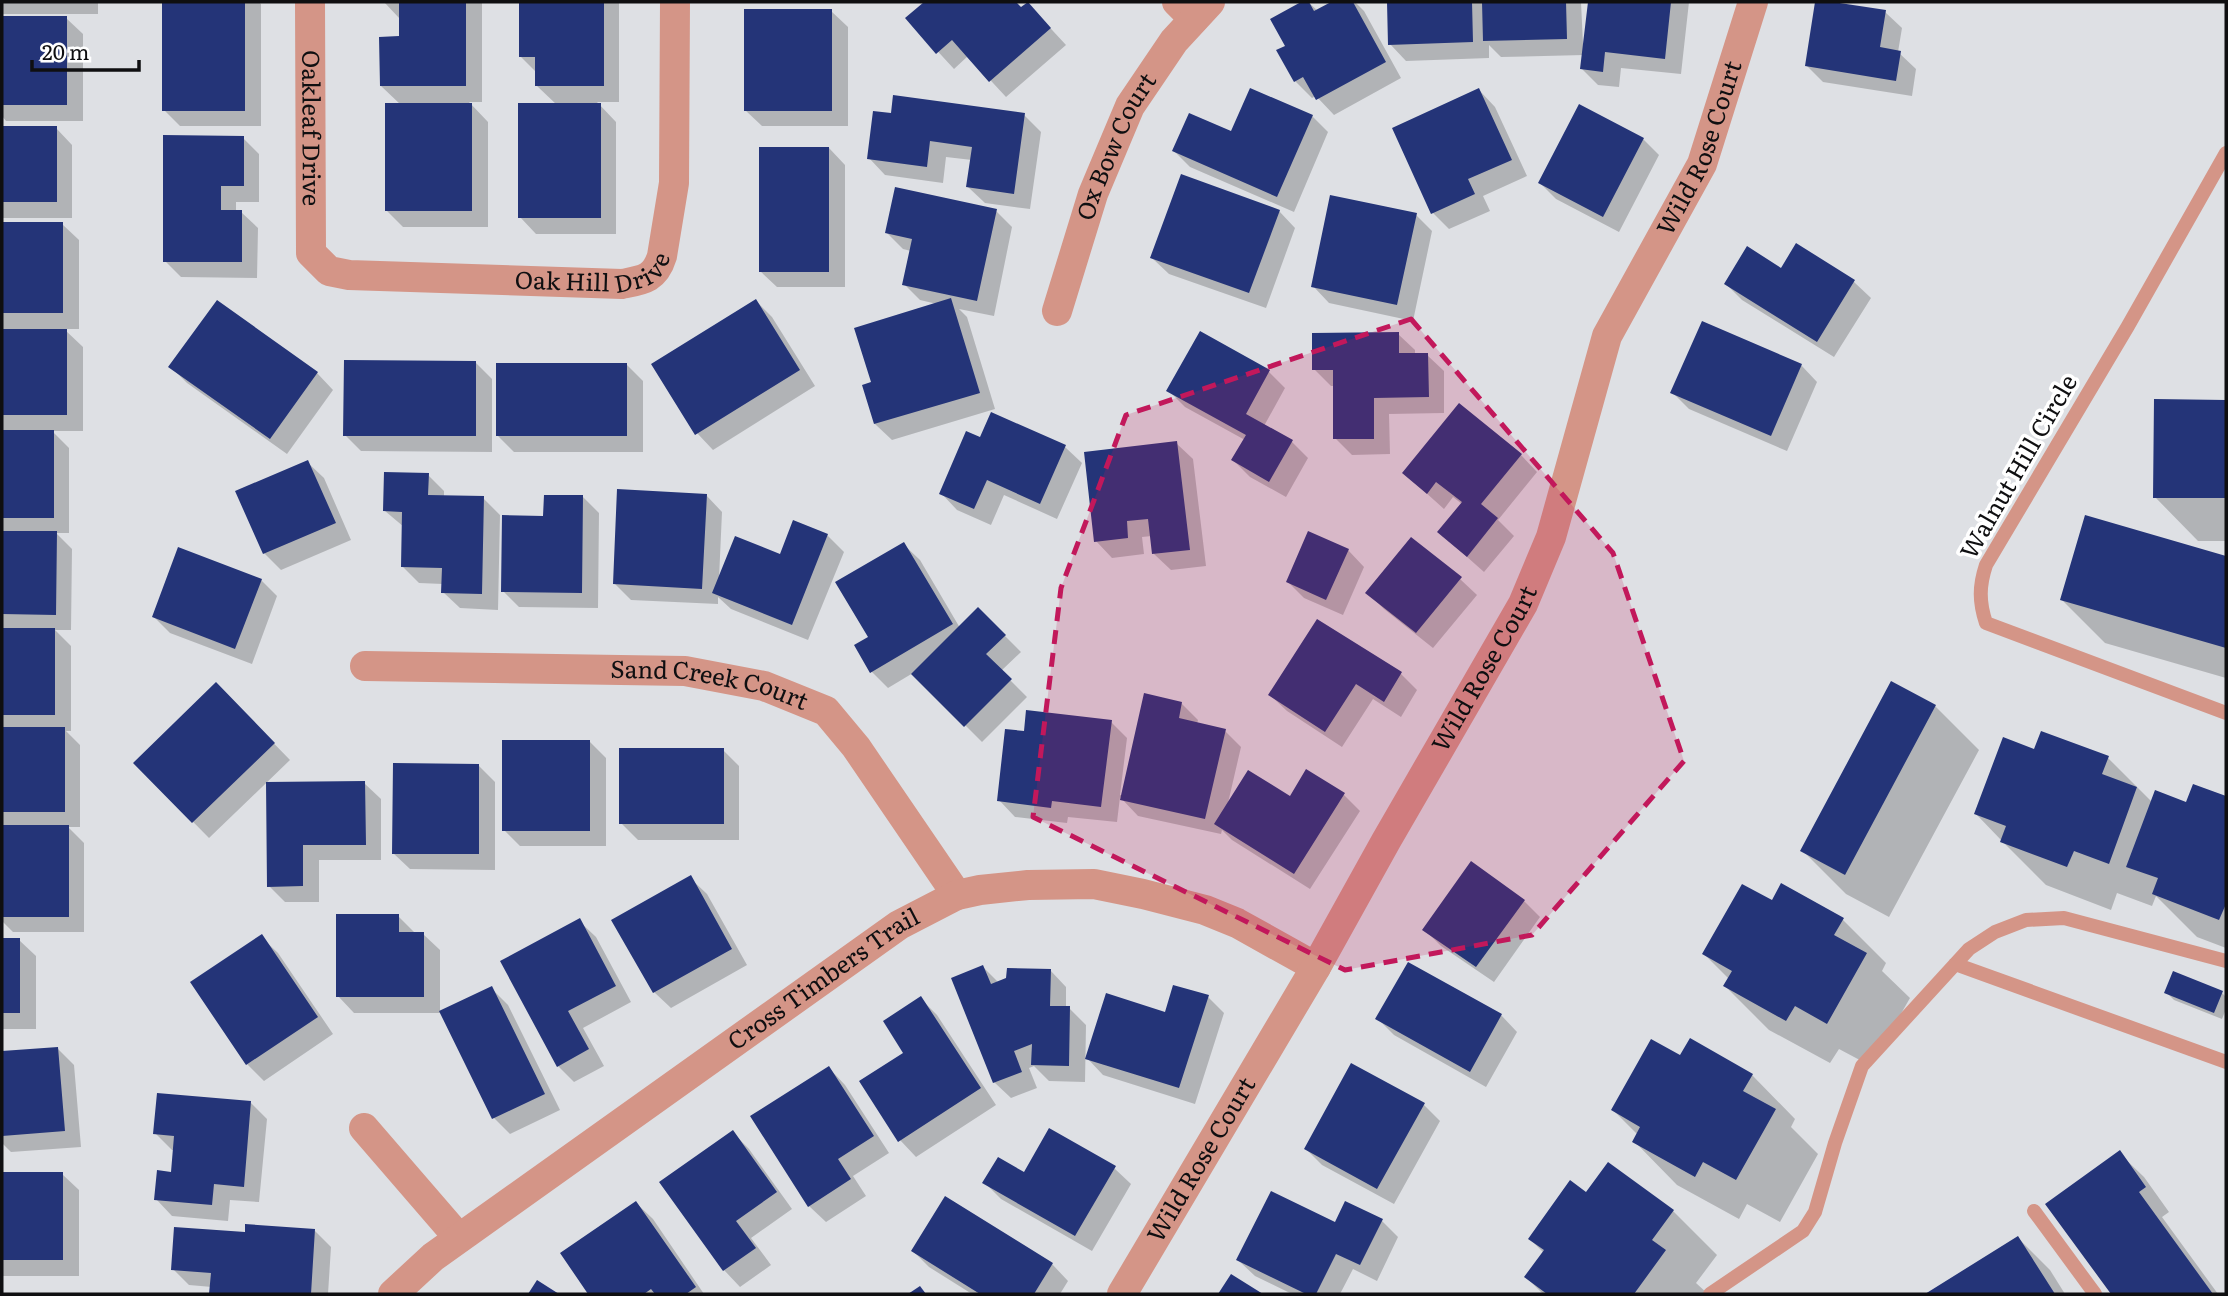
<svg xmlns="http://www.w3.org/2000/svg" width="2228" height="1296" font-family="Literata,serif">
  <rect width="100%" height="100%" fill="#dee0e4"/>
  <path fill="#0003" d="M2,2h96v12h-95z
    M164,2h95l2,2v122h-81l-16,-16z
    M384,2h98v100h-13l19,20v105h-85l-16,-16 14,-106 -20,-19 19,-48v-19z
    M521,2h98v100h-22l19,20v112h-80l-16,-17 37,-112 -20,-19v-13l-16,-16z
    M927,2h89l6,7 6,-5 38,41 -60,52 -38,-41 -14,13 -46,-50z
    M1305,2h3l10,9 17,-9h20l9,9 37,67 -67,37 -18,-19 -4,2 -17,-17 -8,-35 -15,-26z
    M1388,2h193l2,42 2,1 5,-43h99l-8,72 -60,-6 -2,19 -21,-2 -16,-16 2,-14 -83,2 -12,-12v13l-83,3 -16,-17z
    M1817,2l68,10 17,16 -4,24 18,17 -4,27 -89,-14 -16,-16z
    M831,11l17,16v99h-86l-17,-16z
    M2,18h64l17,16v87h-77l-4,-5z
    M1479,90l16,17 32,69 -44,20 7,15 -41,18 -16,-16z
    M892,115h132l17,17 -11,77 -45,-6 -17,-16 4,-27 -26,-3 -3,26 -58,-8 -16,-17z
    M1312,116l16,16 -34,80 -104,-45 -16,-16 58,-18z
    M2,128h54l16,17v73h-70z
    M243,138l16,16v48h-23v10h5l17,16 -1,50 -76,-1 -16,-16z
    M1643,139l16,16 -40,77 -63,-33 -16,-16z
    M829,148l16,17v122h-68l-17,-16z
    M996,211l16,16 -18,89 -35,-7 8,8 28,92 -103,31 -17,-16 -2,-41 64,-79 -17,-4 -16,-16 7,-33 -8,-2 -16,-16z
    M1279,211l16,17 -29,80 -97,-34 -17,-16z
    M1416,215l16,16 -19,90 -84,-18 -16,-17z
    M2,224h60l17,16v89h-15l19,18v84h-31l17,17v85h-13l16,16 -1,81h-16l16,16v85h-5l14,14v82h-12l16,16v89h-71l-11,-11v-291h2l-2,-2z
    M1797,246l57,36 17,16 -37,59 -92,-57 -16,-16 56,-14z
    M756,301l16,16 43,69 -102,64 -16,-17z
    M217,302l100,71 16,17 -46,64 -100,-71 -16,-16z
    M1398,334l17,16v5h12l17,16v42l-55,1 1,40 -38,1 -17,-17v-52h-4l-17,-17z
    M476,363l16,16v73l-131,-1 -16,-16z
    M627,365l16,16v71h-129l-16,-16z
    M1801,365l16,17 -30,69 -98,-42 -16,-16z
    M1269,372l16,16 -21,38 27,15 17,17 -22,39 -36,-20 -17,-17 12,-20 -60,-33 -16,-16z
    M2155,401h71v140h-28l-43,-44z
    M981,439l84,8 17,16 -25,56 -53,-24 -13,30 -34,-15 -16,-17z
    M1176,443l17,16 13,107 -35,4 -17,-16 -2,-18 -10,1 2,17 -32,4 -16,-17z
    M1521,455l16,17 -39,48 16,16 -30,36 -45,-40 23,-28 -9,-7 -9,12 -40,-36z
    M307,462l17,16 27,62 -70,30 -17,-17z
    M428,475l16,16v6l39,1 17,17 -2,95 -38,-2 -17,-16v-8l-24,-1 -16,-16 1,-40 -19,-16z
    M706,495l16,17 -3,67 62,-23 46,-21 17,17 -36,88 -77,-31 -13,-12v7l-87,-4 -16,-16z
    M582,496l17,17 -1,95 -79,-1 -16,-16 42,-73z
    M2086,517l140,41v120l-121,-35 -43,-43z
    M903,544l17,16 40,68 18,-19 43,43 -20,19 26,26 -45,45 -69,-69 -25,15 -16,-16 -2,-34z
    M1348,550l16,17 -21,48 -39,-17 -16,-16z
    M1460,579l17,16 -44,53 -49,-39 -16,-16z
    M261,580l16,16 -25,68 -82,-31 -16,-16z
    M1317,621l84,53 16,16 -16,27 -28,-18 -31,48 -55,-36 -17,-16z
    M216,684l74,76 -81,78 -74,-75z
    M1181,703l17,17 -1,4 28,7 16,16 -13,56 116,-8 16,16 -50,78 -78,-49 -10,-10 -1,4 -83,-18 -18,-19 -3,25 -49,-5 -1,6 -52,-6 -16,-17 26,-67 86,-11 16,16 -7,57h3z
    M1935,706l44,44 -90,167 -43,-23 -44,-44z
    M589,741l17,17v88h-86l-16,-16z
    M723,750l16,16v74h-101l-17,-17z
    M2035,751l73,7 44,44 35,2 7,-18 32,12v150l-29,-11 -41,-41 -4,10 -35,-13 -6,17 -65,-25 -44,-44 -26,-27z
    M479,766l16,16v88l-85,-1 -17,-16z
    M268,783h96l17,16v61h-62v42h-34l-16,-16z
    M690,878l17,16 40,71 -76,43 -17,-16z
    M1524,901l16,16 -46,65 -53,-36 -17,-17z
    M1772,903l71,17 43,43 -4,8 28,27 -39,68 -32,-17 -9,14 -61,-33 -44,-44 4,-7 -25,-25z
    M398,916l16,16 9,2 17,16v63h-86l-16,-17z
    M579,921l17,16 35,65 -48,26 21,38 -30,16 -16,-16z
    M261,937l17,16 55,81 -69,47 -17,-17 -55,-81z
    M2,940h17l17,16v73h-34z
    M983,967l16,16 51,-13 16,17v21h3l17,17 -1,57 -36,-1 -15,-15 -5,2 8,20 -26,10 -17,-16z
    M491,988l17,17 52,105 -50,24 -16,-16z
    M2166,992l56,1 4,4v12l-4,10 -48,-19z
    M1208,997l16,16 -29,91 -92,-29 -16,-17 79,-44z
    M921,999l16,16 59,90 -80,52 -16,-17z
    M1501,1015l16,17 -31,55 -92,-52 -17,-17z
    M57,1048l17,17 7,82 -70,5 -9,-9v-90z
    M1681,1058l71,17 43,44 -4,8 27,27 -38,68 -33,-18 -8,15 -62,-34 -43,-44 4,-6 -25,-25z
    M829,1068l16,17 44,68 -36,23 13,20 -40,26 -17,-16z
    M250,1102l17,17 -8,83 -29,-2 -2,21 -56,-5 -16,-17 17,-25 2,-24h-3l-17,-17z
    M1424,1105l16,16 -46,83 -72,-39 -16,-16z
    M733,1133l16,16 43,60 -41,29 20,27 -31,22 -16,-17z
    M2119,1153l25,24 25,35 -7,5 56,77h-105l-65,-90z
    M1608,1165l65,46 44,44 -21,28 12,11h-165l-17,-17 18,-24 -14,-14 57,-44z
    M1114,1168l17,16 -39,67 -91,-52 -16,-16 39,-9z
    M2,1174h60l17,16v86h-77z
    M946,1199l106,65 16,17 -8,13h-88l-43,-27 -16,-16z
    M636,1203l17,16 51,75h-114l-28,-40z
    M1382,1221l16,16 -21,44 -24,-12 -13,25h-48l-37,-18 -17,-16 98,-36z
    M315,1231l16,16 -3,47h-117l1,-7 -23,-2 -16,-16 73,-35z
    M2018,1238l32,32 15,24h-136z"/>
  <path fill="#243478" d="M162,2h83v109h-83z
    M399,2h67v84h-86l-1,-49 20,-1z
    M519,2h85v84h-69v-29h-16z
    M924,2h92l5,5 7,-5 23,26 -62,54 -37,-42 -16,14 -31,-36z
    M1301,2h8l5,9 17,-9h22l33,60 -70,38 -13,-23 -9,5 -18,-32 9,-4 -15,-27z
    M1387,2h85l1,40 -85,3z
    M1482,2h84l1,37 -84,2z
    M1588,2h83l-6,57 -60,-7 -2,20 -23,-3z
    M1815,2h18l53,8 -6,37 21,4 -5,30 -91,-15z
    M744,9h88v102h-88z
    M2,16h65v89h-65z
    M1250,88l63,27 -36,82 -105,-46 17,-38 42,18z
    M1479,88l33,72 -44,19 7,15 -44,20 -39,-86z
    M893,95l132,18 -11,81 -48,-7 6,-40 -42,-6 -3,26 -60,-8 6,-48 18,2z
    M385,103h87v108h-87z
    M518,103h83v115h-83z
    M1579,104l65,34 -41,79 -65,-34z
    M2,126h55v76h-55z
    M163,135l81,1v50h-23v24h21v52h-79z
    M759,147h70v125h-70z
    M1181,174l99,36 -31,83 -99,-35z
    M895,187l102,22 -20,92 -75,-16 10,-46 -27,-6z
    M1330,195l87,18 -20,92 -86,-18z
    M2,222h61v91h-61z
    M1796,243l59,37 -38,62 -93,-58 23,-38 34,22z
    M951,298l29,95 -106,31 -12,-39 9,-3 -17,-54z
    M756,299l44,71 -105,65 -44,-71z
    M217,300l101,72 -48,67 -102,-72z
    M1702,321l100,43 -31,72 -101,-43z
    M2,329h65v86h-65z
    M1200,331l70,39 -24,44 47,26 -24,42 -38,-22 15,-25 -80,-44z
    M1399,332v21h29l1,44 -55,1v41h-41v-69h-21v-37z
    M344,360l132,1v75h-133z
    M496,363h131v73h-131z
    M2154,399l72,1v98h-73z
    M1459,403l63,51 -41,50 17,14 -31,39 -30,-25 25,-30 -26,-20 -9,12 -25,-21z
    M991,412l75,33 -26,59 -53,-24 -13,29 -35,-15 27,-63 14,6z
    M2,430h52v88h-52z
    M1177,441l13,109 -38,4 -4,-35 -21,2 1,17 -34,4 -10,-90z
    M308,460l28,63 -73,31 -28,-63z
    M384,472l45,1 -1,22 56,1 -2,98 -41,-1 1,-25 -41,-1 1,-55 -19,-1z
    M617,489l90,5 -5,95 -89,-5z
    M544,495h39l-1,98 -81,-1 1,-77 41,1z
    M2085,515l141,41v92l-166,-48z
    M793,520l35,14 -36,91 -80,-32 23,-57 45,18z
    M2,531h55l-1,84 -54,-1z
    M1308,531l41,18 -23,51 -40,-18z
    M1411,537l51,40 -46,56 -51,-40z
    M904,542l49,82 -83,49 -16,-28 14,-8 -33,-55z
    M178,547l84,32 -27,70 -83,-32z
    M978,607l28,28 -20,19 26,25 -48,48 -53,-53z
    M1317,619l85,53 -18,30 -28,-18 -31,48 -57,-37z
    M2,628h53v87h-53z
    M1891,681l45,24 -91,170 -45,-24z
    M216,682l59,61 -83,80 -59,-60z
    M1144,693l38,9 -3,16 47,11 -21,90 -85,-19z
    M1026,710l86,10 -11,87 -49,-6 -1,7 -54,-7 8,-72 19,2z
    M2,727h63v85h-63z
    M2041,731l68,25 -7,18 35,13 -28,77 -35,-13 -7,16 -67,-25 6,-16 -32,-12 29,-77 31,12z
    M502,740h88v91h-88z
    M619,748h105v76h-105z
    M393,763l86,1v90h-87z
    M1306,769l39,24 -51,81 -80,-50 34,-54 42,26z
    M365,781l1,64h-63v41l-36,1 -1,-105z
    M2193,784l33,12v108l-7,16 -67,-26 6,-16 -32,-11 29,-77 31,12z
    M2,825h67v92h-67z
    M1471,861l54,39 -49,67 -54,-37z
    M691,875l41,74 -79,44 -42,-73z
    M1781,883l63,35 -10,17 33,18 -40,71 -32,-18 -9,15 -63,-35 9,-15 -30,-17 40,-70 30,16z
    M336,914h63v18h25v65h-88z
    M580,918l36,68 -48,25 21,38 -32,18 -57,-106z
    M262,934l56,83 -72,48 -56,-83z
    M2,938h18v75h-18z
    M1408,962l94,52 -32,58 -95,-53z
    M983,965l8,19 15,-6 1,-10 44,1 -1,37h20l-1,60 -38,-1 1,-21 -18,7 8,21 -29,11 -42,-105z
    M2173,971l50,20 -9,22 -50,-20z
    M1173,985l36,10 -30,93 -94,-29 21,-66 59,19z
    M492,986l53,108 -53,25 -53,-108z
    M921,996l60,92 -83,54 -39,-61 44,-28 -20,-32z
    M1690,1038l63,36 -10,17 33,18 -40,71 -33,-18 -8,15 -63,-35 8,-15 -29,-17 40,-71 29,16z
    M58,1047l7,84 -63,5v-85z
    M1351,1063l74,40 -48,86 -73,-40z
    M829,1066l45,70 -36,23 13,20 -43,28 -58,-91z
    M157,1093l94,8 -7,86 -30,-3 -2,21 -58,-5 3,-30 14,2 3,-36 -21,-2z
    M1049,1128l67,38 -41,70 -93,-53 16,-26 26,15z
    M733,1130l44,62 -41,29 20,27 -33,23 -64,-89z
    M2120,1150l26,37 -7,5 74,102h-102l-66,-90z
    M1608,1162l66,48 -22,30 14,10 -32,44h-87l-23,-17 20,-27 -16,-11 42,-59 16,12z
    M2,1172h61v88h-61z
    M1271,1191l64,31 10,-21 38,18 -23,46 -24,-11 -20,40h-10l-70,-34z
    M945,1196l108,67 -19,31h-54l-69,-43z
    M636,1201l60,86 -10,7h-31l-4,-5 -7,5h-56l-28,-41z
    M245,1224l70,5 -4,65h-102l2,-21 -40,-3 3,-43 71,5z
    M2018,1236l37,58h-130z
    M1231,1274l32,20h-45z
    M537,1280l22,14h-31z
    M920,1286l6,8h-18z"/>
  <g fill="none" stroke-linecap="round" stroke-linejoin="round">
    <path stroke="#d49587" stroke-width="14" d="M2226,153l-98,173 -142,239c-7,21 -7,37 0,58l240,90
      M1955,964l271,98
      M2034,1211l61,83
      M1710,1294l93,-63 12,-19 20,-69 27,-77 107,-117 26,-17 31,-12 38,-2 162,43"/>
    <g stroke="#d49587" stroke-width="30">
      <path id="s1" d="M310,2l1,251 18,18 20,4 273,9c21,-4 33,-5 40,-28l12,-73 1,-181"/>
      <path d="M1177,2l17,17"/>
      <path id="s2" d="M1057,311l36,-117 37,-88 44,-65 36,-39"/>
      <path id="s3" d="M365,666l320,5 79,15 62,25 30,36 101,148"/>
      <path d="M364,1128l95,110"/>
      <path id="s4" d="M393,1294l40,-37 466,-332 58,-30 23,-5 48,-5 66,-1 49,10 62,16 32,13 79,44"/>
      <path id="s5" d="M1122,1294l194,-327 70,-126 137,-237 28,-67 56,-201 95,-172 51,-162"/>
    </g>
  </g>
  <path fill="#c2185b" fill-opacity="0.2" stroke="#c2185b" stroke-width="5" stroke-dasharray="14 9" stroke-linejoin="round" d="M1411,319l202,234 71,208 -152,174 -187,35 -312,-153 28,-229 65,-173z"/>
  <g text-anchor="middle" stroke-width="7" stroke-linejoin="round" paint-order="stroke">
    <g font-size="24" fill="#0f0f11" stroke="#fff">
      <text dy="8" stroke="none"><textPath href="#s1" startOffset="126">Oakleaf Drive</textPath></text>
      <text dy="8" stroke="none"><textPath href="#s5" startOffset="1290">Wild Rose Court</textPath></text>
      <text dy="8" stroke="none"><textPath href="#s2" startOffset="175">Ox Bow Court</textPath></text>
      <text dy="8" stroke="none"><textPath href="#s1" startOffset="544">Oak Hill Drive</textPath></text>
      <text transform="translate(2019 467) rotate(-60)" y="8">Walnut Hill Circle</text>
      <text dy="8" stroke="none"><textPath href="#s5" startOffset="723">Wild Rose Court</textPath></text>
      <text dy="8" stroke="none"><textPath href="#s3" startOffset="346">Sand Creek Court</textPath></text>
      <text dy="8" stroke="none"><textPath href="#s4" startOffset="534">Cross Timbers Trail</textPath></text>
      <text dy="8" stroke="none"><textPath href="#s5" startOffset="156">Wild Rose Court</textPath></text>
    </g>
  </g>
  <rect width="2228" height="1296" fill="none" stroke="#0f0f11" stroke-width="7"/>
  <path d="M32 60v10h107v-10" fill="none" stroke="#0f0f11" stroke-width="3.5"/>
  <text x="42" y="60" font-size="21" fill="#0f0f11" stroke="#ffffff" stroke-width="5" paint-order="stroke">20 m</text>
</svg>
